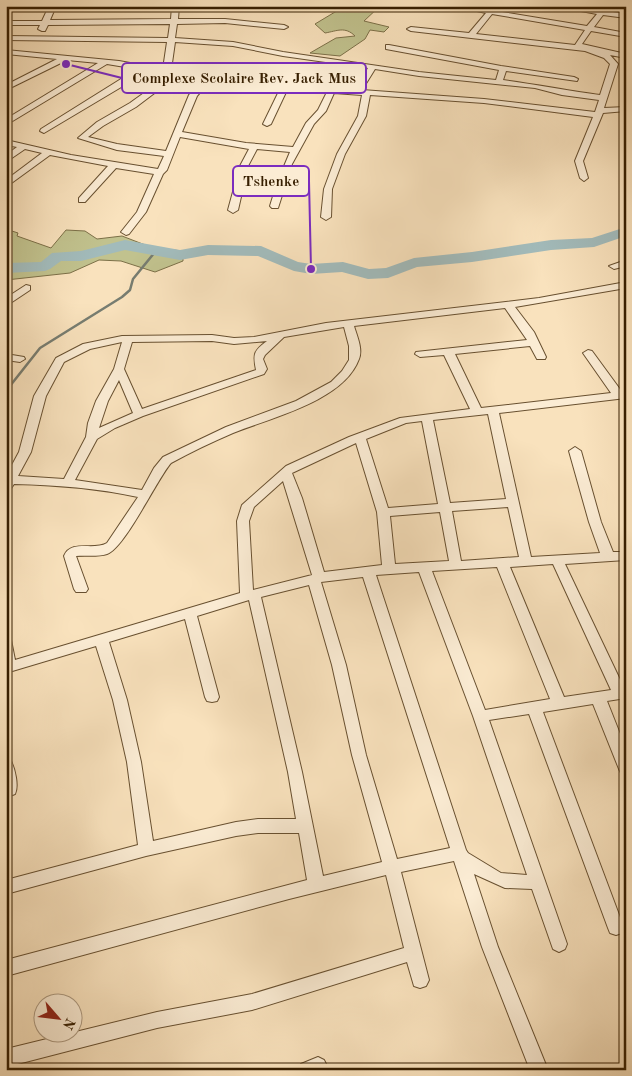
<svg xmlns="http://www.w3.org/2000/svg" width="632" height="1076" font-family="'Old Standard TT',serif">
  <rect width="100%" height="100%" fill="#f9e2bd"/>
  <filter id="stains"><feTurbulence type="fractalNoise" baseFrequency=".004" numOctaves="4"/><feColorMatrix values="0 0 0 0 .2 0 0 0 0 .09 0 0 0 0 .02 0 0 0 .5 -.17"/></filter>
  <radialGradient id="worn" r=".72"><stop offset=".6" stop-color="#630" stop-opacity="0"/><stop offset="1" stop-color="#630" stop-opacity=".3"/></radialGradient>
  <path fill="#c1c28e" stroke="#7c7048" d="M345,6h35l-16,15 25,6 -5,5 -14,-2 -5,9 -25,17 -30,-3 26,-15 19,-2c-10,-10 -18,-5 -30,-3l-10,-9z
    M6,229l12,4 -1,3 34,12 15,-18 19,1 12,8 25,-3 31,12 30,3v10l-28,11 -34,-11 -22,-1 -29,13 -64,7z"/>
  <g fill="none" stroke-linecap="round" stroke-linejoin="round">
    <path stroke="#777d71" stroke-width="2.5" d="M6,391l34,-43 82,-51 8,-7 3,-11 22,-27"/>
    <path fill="#a2bbbb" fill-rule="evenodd" d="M626,227v9l-32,11 -43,3 -79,12 -55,5 -29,11 -20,1 -26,-7 -31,2 -17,-3 -36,-15 -50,-1 -28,5 -55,-10 -44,11h-20l-11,8 -5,2 -39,2v-10l35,-1 11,-9 29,-2 44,-11 55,10 28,-5 53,1 37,16 13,2 32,-2 26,7 17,-1 28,-10 58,-6 79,-12 41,-2z"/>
    <g stroke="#685030" stroke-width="2">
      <path id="minor" d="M49,6h7l-6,14 121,-1 1,-13h7l-1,13h47l59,6 4,2 -4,2 -59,-6 -48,1 -2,14 58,4 50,10 136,20 77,8 3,-10 -113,-21v-4h3l112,21 73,11 4,2 -1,2 -71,-10 -3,9c33,4 65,11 97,15l10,-31 -6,-6 -19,-7 -174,-20 -4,-2 4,-2 58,6 17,-20 -32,-7h17l18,3 3,-2 3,-1 3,2 -2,3 91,15 10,-12 -43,-8h19l26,4 3,-4h7l-3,5 20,3v4l-23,-3 -9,12 32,6v4l-35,-6 -9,13 44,10v4l-16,-3 8,9 -14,44 22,-1v4l-23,2 -20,48 5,17 -4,3 -4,-3 -5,-17 18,-44 -109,-14 -114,-8 -4,21 -21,38 -13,35 -1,28 -5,3 -5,-3 3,-28 13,-35 21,-38 4,-21 -28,-2 -8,18 -12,13 -22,40 -14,44h-6l-2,-2 7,-23 13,-31 -33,-3 -9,17 -10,44 -5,3 -5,-3 12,-44 9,-17 -69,-12 -13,33 -4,4 -17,38 -17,22 -3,1 -5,-3 16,-20 17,-38 -38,-6 -31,34h-6v-4l29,-32 -58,-11 -44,32v-7l36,-27 -17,-4 -19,13v-7l11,-8 -11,-2v-5l65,15 87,14 6,-13 -47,-6 -39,-12 19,-16 33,-19 39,-28 -24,-5 -17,13 -84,50 -4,-2 1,-2 96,-60 -30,-5 -101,61v-6l92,-56 -31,-3 -61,30v-5l51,-26 -51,-5v-4l113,11 44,8 4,-27 -161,-2v-4l162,2 2,-14 -122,1 -3,6h-3l-4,-2 2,-4h-34v-4h36zM492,14l93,16 -10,15 -99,-11zM175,42l58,4 50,10 85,12 -13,22 -130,-9 -54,-11zM375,69l44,7 116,12 27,7 37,5 -4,12 -111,-13 -122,-9zM177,76l25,5 -13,14 -23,56 -49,-7 -29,-7 15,-11 33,-19zM209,82l71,7 -17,35 4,2 4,-2 16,-34 40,2 -9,18 -12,13 -13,24 -47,-4 -64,-11 15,-36z
        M626,260v6l-12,3 -5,-3z
        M626,282v6l-111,19 19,25 12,25 -1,2h-8l-7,-13 -75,8 26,54 130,-15 -28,-40 5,-3 4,1 30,41h4v6l-127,15 32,144 69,-4 -11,-31 -20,-71 6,-4 6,4 20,71 12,30h13v8l-61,4 59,124h2v10l-19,3 19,48v26l-5,-2 -2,-4 -26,-65 -50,8 81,216 -2,5 -6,2 -6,-2 -2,-5 -79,-214 -40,6 78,224 -2,5 -6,3 -6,-3 -21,-60 -27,-1 -31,-14 24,73 50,123h-18l-48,-123 -28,-86 -53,11 28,108 -3,6 -6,2 -6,-2 -7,-24 -155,48 -95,18 -151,39v-18l151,-37 95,-18 152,-46 -18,-73 -97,24 -283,77v-16l301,-80 -8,-47h-41l-22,3 -90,20 -140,38v-14l132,-35 -11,-83 -14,-62 -17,-54 -87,26 -3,-1v-32l5,1 4,20 225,-67 -3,-72 5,-16 44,-39 63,-29 51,-19 70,-9 -26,-54 -24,2 -5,-3 1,-2 111,-12 -22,-32 -151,18c3,10 9,23 5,33 -15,42 -89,59 -126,74 -21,9 -42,19 -62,30 -14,16 -46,85 -64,91 -9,3 -21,1 -31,2l12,33 -2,3h-10l-2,-3 -10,-33c7,-17 30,-5 43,-13l31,-46c-41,-9 -82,-12 -124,-13l-4,6 -4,1v-15l13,-24 15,-56 22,-38 27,-14 39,-8 90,-1 22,3 20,-1 72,-14 213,-25zM344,327l5,19v14l-7,11 -11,11 -35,19 -70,26 -63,30 -9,11 -12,22 -67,-10 22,-41 18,-11 28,-12 121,-42 3,-5 -4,-10 2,-4 19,-18zM212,341l22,3 33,-3c-14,10 -14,14 -11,29l-114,39 -18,-40 8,-27zM122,342l-8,27 -18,32 -8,22 -2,14 -22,42 -46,-3 13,-24 15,-56 18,-34 26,-13zM119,380l14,33 -34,15 9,-27zM488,414l18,85 -56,4 -17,-83zM422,421l16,83 -50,4 -22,-69 40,-16zM356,443l21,69 5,53 -58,7 -22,-74 -10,-25zM283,481l29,94 -59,15 -4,-69 5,-14zM508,507l11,50 -58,4 -9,-50zM440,512l9,49 -54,3 -5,-48zM553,564l58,126 -47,7 -54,-130zM497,567l53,132 -65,11 -53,-139zM419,572l54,144 54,159 -26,-2 -33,-20 -2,-3 -90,-275zM363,577l87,271 -53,11 -31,-104 -20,-90 -25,-83zM309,585l23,80 20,90 30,107 -59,14 -21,-104 -41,-175zM249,600l39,172 8,47h-38l-22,3 -83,19 -12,-79 -14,-62 -18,-58 76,-23 20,78 2,4 5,1 5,-1 2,-4 -22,-81z
        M26,285l4,1v4l-24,16v-8z
        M6,354l18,3 1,2 -5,3 -14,-2z
        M6,759l5,2c4,8 8,25 4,33l-5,2 -4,-1z
        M318,1057l6,3 3,6 -2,4h-27l3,-6z"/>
    </g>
    <use href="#minor" fill="#fbecd4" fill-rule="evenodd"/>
  </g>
  <path fill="none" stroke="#7b2cbf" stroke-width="2" d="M66 64L122 78M311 269L309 181"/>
  <g fill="#7b2cbf" stroke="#fbecd4" stroke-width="2">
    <circle cx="66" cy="64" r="5"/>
    <circle cx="311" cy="269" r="5"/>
  </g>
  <g fill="#fbecd4" stroke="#7b2cbf" stroke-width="2">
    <rect x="122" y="63" width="244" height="30" rx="5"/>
    <rect x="233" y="166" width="76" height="30" rx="5"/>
  </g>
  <g font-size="15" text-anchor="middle" font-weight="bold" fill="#371f01">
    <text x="244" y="83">Complexe Scolaire Rev. Jack Mus</text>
    <text x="271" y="186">Tshenke</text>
  </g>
  <rect width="632" height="1076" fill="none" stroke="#f9e2bd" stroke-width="25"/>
  <rect x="8" y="8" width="617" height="1061" fill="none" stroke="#371f01" stroke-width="2.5"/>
  <rect x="12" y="12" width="607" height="1051" fill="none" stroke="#371f01"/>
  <g transform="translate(58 1018) rotate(118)"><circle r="24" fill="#fbecd4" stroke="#ad9a80"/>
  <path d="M0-4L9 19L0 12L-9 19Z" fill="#8f2418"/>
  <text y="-8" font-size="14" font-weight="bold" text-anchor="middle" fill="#371f01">N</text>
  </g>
  <rect width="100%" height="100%" filter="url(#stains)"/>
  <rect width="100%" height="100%" fill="url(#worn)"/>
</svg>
